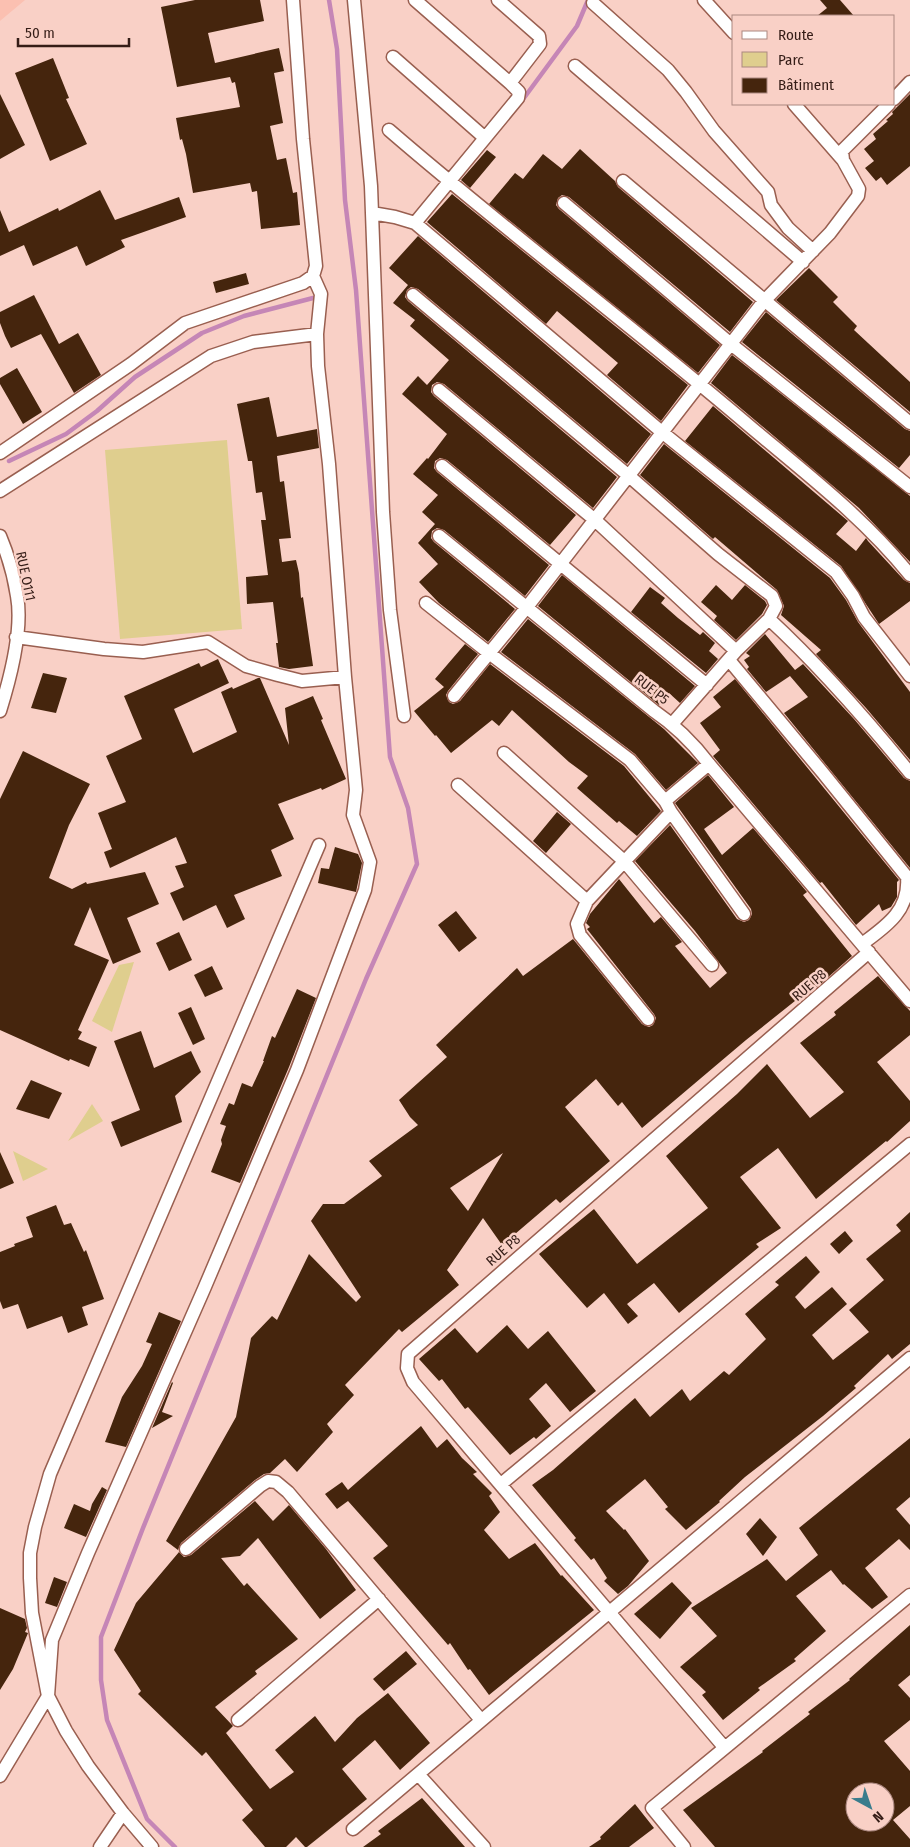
<svg xmlns="http://www.w3.org/2000/svg" width="910" height="1847" font-family="'Fira Sans Condensed',sans-serif">
  <rect width="100%" height="100%" fill="#f9d0c6"/>
  <path fill="#fbc0b1" d="M0,0h25l-25,21z"/>
  <path fill="#dfce8e" d="M227,440l15,189 -122,10 -15,-189z
    M134,962l-22,70 -20,-11 27,-56z
    M92,1104l11,17 -35,20z
    M13,1151l35,18 -25,12z"/>
  <g fill="none" stroke-linecap="round" stroke-linejoin="round">
    <path stroke="#c586b6" stroke-width="4.5" d="M521,102l56,-76 11,-26
      M9,461l57,-27 31,-23 38,-34 67,-44 42,-17 69,-18
      M175,1847l-28,-28 -40,-99 -6,-40v-43l42,-109 223,-549 51,-115 -9,-56 -18,-51 -34,-467 -11,-90 -8,-151 -8,-49"/>
  </g>
  <path fill="#45250d" fill-rule="evenodd" d="M195,0h65l4,21 -56,12 7,30 64,-15 5,23 -10,2 9,50 -13,3 7,34 9,-2 7,35 4,-1 3,33 -39,4 -4,-38 -5,1 -2,-9 -57,10 -7,-39 -4,-15 -2,1 -4,-22 64,-11 -5,-25 -3,1 -2,-6 -53,10 -16,-80z
    M820,0h20l14,16h-37l10,-8z
    M53,58l16,40 -3,1 21,45 -37,17 -35,-88z
    M0,94l25,51 -25,14z
    M910,94v72l-23,19 -6,-8 -5,4 -11,-13 9,-7 -10,-12 12,-10 -3,-5 15,-13 -2,-1 7,-6 -1,-2z
    M580,149l35,32 3,6 135,115 -23,30 -161,-135 -7,-2 -4,3 -2,7 3,4 161,136 -22,28 -209,-169 26,-31 8,6 20,-25 19,15z
    M487,150l9,7 -26,31 -9,-8z
    M100,190l15,30 64,-23 7,20 -65,23 4,7 -39,19 -9,-20 -44,20 -9,-21 -24,11v-46l9,22 49,-24 1,3z
    M452,194l236,191 -27,36 -54,-46 11,-12 -61,-52 -11,13 -119,-102z
    M418,236l233,198 -24,30 -209,-175 -7,-2 -4,3 -2,7 3,4 209,176 -24,31 -149,-124 -7,-2 -5,3 -1,7 3,4 142,119 -26,30 -103,-85 -7,-2 -5,3 -1,7 3,4 112,93 -24,31 -81,-66 -7,-2 -5,3 -1,7 3,4 81,67 -27,33 -49,-39 -20,-21 19,-18 -20,-21 17,-19 -13,-12 16,-17 -25,-21 14,-16 1,1 19,-25 -45,-40 16,-18 9,9 22,-25 -39,-34 5,-6 -22,-17 15,-18 -19,-17z
    M809,268l29,29 -5,5 24,24 -3,4 56,52v30l-134,-112z
    M246,273l3,11 -33,9 -3,-11z
    M34,295l25,49 19,-11 23,42 -27,18 -33,-59 -30,14 -6,-12 -5,-13v-11z
    M766,312l139,117 5,2v24l-11,13 -157,-126z
    M732,355l178,141v66l-51,-54 -148,-125z
    M17,368l25,44 -19,12 -23,-40v-6z
    M269,397l8,40 40,-8 2,19 -42,8 3,26 4,-1 7,57 -12,1 3,23 14,-2 3,13 2,25 2,-1 10,69 -24,3 -10,-2 -3,-24h2l-5,-41 -26,2 -1,-27 22,-2 -7,-55h5l-4,-28 -6,1 -4,-32h-4l-11,-57z
    M713,406l135,115 -12,13 20,17 10,-13 2,3 36,39 6,3v18l-31,23 -38,-58 -156,-125z
    M664,444l166,134 16,22 12,22 52,70v68l-44,-52 -50,-54 5,-4 -40,-35 3,-9 -7,-16 -62,-53 -2,2 -73,-64z
    M562,575l133,111 -15,17 -11,-10 -10,12 -121,-99z
    M716,585l16,15 13,-15 20,16 2,4 -5,9 -26,26 -22,-20 3,-4 -16,-14z
    M650,587l15,11 -4,5 17,15 22,17 3,-3 12,11 -6,8 9,8 -12,14 -75,-61z
    M528,619l136,110 34,34 -32,27 -31,-36 -134,-102z
    M765,634l30,36 8,-6 51,55 50,59 6,3v87l-126,-155 24,-16 -18,-21 -24,16 -19,-23 2,-2 -5,-7 6,-4 -4,-3z
    M465,644l13,10 -30,37 -2,4 3,7 4,2 7,-3 30,-37 134,102 37,45 -24,25 -18,-15 -2,2 -40,-35 11,-12 -19,-14 -57,-52 -13,16 -7,-6 -41,33 -15,-18 -1,1 -21,-25 30,-24 -9,-8z
    M218,659l11,24 -55,26 19,44 44,-21 -16,-40 11,-5 1,2 25,-11h2l29,67 -4,-37 28,-12 10,23 -2,1 25,59 -24,11 -1,-2 -43,16 16,35 -23,11 11,26 -48,19 11,24 -18,9 -11,-23 -33,16 -13,-28 14,-6 -9,-21 12,-3 -11,-26 -66,31 -6,-16 8,-3 -14,-36 28,-11 -20,-46 36,-17 -18,-43 75,-33 2,4z
    M43,673l24,5 -11,35 -25,-5z
    M735,679l164,201 -2,2v15l-6,10 -9,4 -3,-7 -23,21 -34,-43 -2,1 -107,-127 7,-6 -20,-27 21,-16 -8,-10z
    M23,751l67,33 -21,41 -20,53 23,11 14,-7 1,2 58,-12 14,32 -32,14 14,34 -28,12 -23,-57 -16,38 35,15 -31,70 4,2 -4,7 19,8 -8,20 -19,-8 -1,2 -69,-31v-231z
    M708,775l26,32 -30,22 18,26 31,-27 54,64 -4,3 49,61 -35,31 -2,-2 -69,55 -104,88 -20,-26 -4,4 -22,-27 -31,28 45,54 -50,42 -4,-4 -54,46 -19,-27 -36,52 12,15 -57,47 -3,-3 -54,56 9,10 -27,29 6,8 -36,40 -12,-13 -15,14 -6,1 -9,6 -74,63 -3,7 -12,-9 70,-124 15,-79 21,-22 5,4 32,-66 47,48 5,-5 -50,-76 12,-17h21l38,-28 -13,-15 49,-36 -8,-8 -11,-17 48,-43 -11,-12 81,-77 6,8 50,-37 69,85 7,3 4,-2 3,-7 -2,-4 -67,-85 3,-2 -4,-4 4,-9 29,-35 35,44 7,-6 21,25 -7,4 35,42 17,-15 -32,-42 -60,-70 35,-36 67,94 7,3 5,-2 3,-6 -1,-5 -76,-106zM503,1153l-35,58 -18,-23z
    M557,812l14,12 -25,29 -13,-12z
    M335,847l23,7 4,9 -6,29 -38,-9 3,-15 8,1z
    M456,911l21,27 -18,14 -21,-27z
    M179,932l13,28 -23,11 -13,-28z
    M212,966l11,23 -18,8 -11,-22z
    M878,976l32,35v24l-33,27 33,39v20l-23,21 -1,-1 -70,58 -38,-51 -38,29 41,51 -25,16 3,3 -80,66 -25,-30 -27,21 11,12 -10,8 -24,-31 -17,15 -48,-54 55,-45 43,55 71,-56 -42,-52 71,-62 30,-30 43,54 34,-26 -44,-49 36,-28 -2,-3z
    M297,989l19,9 -27,69 -49,116 -29,-11 11,-28 -1,-4 5,-14 -6,-2 9,-21 5,2 8,-22 10,4 12,-26h-1l9,-25 3,2z
    M191,1007l14,32 -12,6 -15,-32z
    M141,1031l13,37 37,-17 10,21 -26,24 7,26 -61,25 -10,-25 29,-12 -26,-69z
    M31,1080l31,13 -13,26 -33,-10z
    M0,1152l14,31 -14,6z
    M56,1205l8,20 7,-2 13,29 2,-2 18,49 -22,8 6,18 -20,8 -6,-17 -35,13 -9,-25 -15,5 -3,-8v-49l15,-6 -1,-2 19,-7 -7,-20z
    M910,1212v132l-18,15 -4,-5 -34,32 2,2 -33,28 -78,61 -26,24 1,1 -34,28 -21,-21 3,-2 -23,-28 -39,32 18,19 1,-1 24,32 -21,25 -10,8 -14,-13 3,-3 -13,-20 -3,2 -17,-20 2,-2 -44,-53 21,-15 82,-72 15,19 32,-28 8,12 34,-30 5,4 37,-36 -21,-25 34,-29 -4,-3 31,-26 14,16 -25,25 10,12 27,-22 15,17 -35,31 21,25 36,-28 -20,-22 35,-30 -18,-21 35,-28 -5,-6z
    M845,1231l8,10 -14,13 -9,-10z
    M159,1312l22,9 -55,126 -21,-5 17,-45 20,-31 10,-22 -6,-2z
    M507,1325l21,24 20,-18 48,60 -26,21 -24,-29 -17,16 22,27 -15,13 -2,-2 -24,18 -42,-48 -3,2 -23,-30 -3,2 -20,-22 36,-31 22,25z
    M172,1382l1,1 -11,29 11,4 -21,12z
    M421,1426l16,22 10,-9 15,19 15,14 -4,2 19,19 -3,3 11,16 -16,18 25,29 26,-16 26,33 1,-1 32,35 -105,85 -19,-26 -2,1 -18,-27 -2,2 -75,-87 15,-12 -40,-45 -11,8 -12,-15 17,-12 6,8z
    M910,1438v59l-14,12 14,16v25l-11,-11 -34,29 23,29 -16,12 -28,-25 -1,1 -12,-15 -35,26 30,35 -32,28 2,2 -38,27 2,2 -37,30 -21,-25 4,-3 -26,-25 37,-31 -26,-28 76,-49 19,22 32,-26 -19,-27z
    M102,1487l5,3 -21,47 -22,-9 10,-24 16,7 2,-7z
    M255,1501l18,20 16,-16 37,44 30,41 -36,29 -62,-81 -18,18 -19,2 23,28 3,-3 51,56 -43,32 2,3 -42,33 18,19 -7,7 44,56 24,-17 -19,-22 40,-34 20,26 22,-24 31,-25 42,50 -30,27 -25,-30 -33,29 25,30 -60,48h-2l-9,-10 -10,10h-21l-23,-27 11,-10 -47,-58 -4,4 -64,-62 3,-3 -27,-41 22,-47 43,-51 5,5 7,-2z
    M760,1518l17,19 -14,19 -17,-22z
    M54,1577l13,5 -10,25 -12,-4z
    M672,1582l20,21 -32,36 -26,-25z
    M0,1608l25,11 2,9 -2,4 3,1 -15,36 -13,21z
    M910,1625v50l-12,10 12,13v22l-26,21 26,30v35l-17,14 17,19v8h-195l-32,-37 80,-58 -1,-1 48,-37 -2,-2 42,-32 -1,-1zM855,1792h30v30h-30z
    M406,1651l11,13 -33,27 -11,-12z
    M422,1798l43,49h-102l18,-13 -3,-3z
    M635,1804l19,24 -25,19h-40l12,-8 -1,-2z"/>
  <g fill="none" stroke-linecap="round" stroke-linejoin="round">
    <g stroke="#995f50" stroke-width="15">
      <path id="minor" d="M354,0l17,186 12,326 7,98 14,106
        M498,0l41,36 1,8 -30,39
        M704,0l30,33
        M593,3l75,67 18,22 28,39 54,61 3,13 17,23 25,23
        M393,57l92,81
        M575,66l228,196
        M894,99l16,-17
        M794,104l49,56
        M389,130c119,103 245,197 364,299 55,46 112,90 157,146
        M623,181l287,242
        M564,203l167,141 179,143
        M372,213l23,4 20,6 103,-125 1,-6 -9,-9 -95,-83
        M415,223l248,210 173,139 17,24 11,21 46,59
        M413,295l216,181 89,78 54,42 4,10 -7,13 -33,32 -64,73
        M439,390l156,130 141,131
        M0,453l131,-89 54,-41 118,-40 10,-7 3,-10 -13,-127 -10,-139
        M442,466l265,219
        M0,491l211,-135 42,-14 64,-8
        M0,536c8,19 14,40 17,60 6,33 -7,83 -17,115
        M439,536l215,175c22,15 39,32 55,53l201,237
        M426,603l63,50 141,107 35,41
        M769,619c52,48 97,100 141,154
        M16,637l88,12 39,3 65,-10 38,24 32,9 24,6 43,-4
        M729,660l94,113 84,104c3,34 -22,50 -45,67
        M454,696l73,-89 237,-306 66,-68 28,-37 1,-7 -16,-29 -1,-9 47,-47
        M504,753l120,108 88,104
        M458,785l129,116
        M671,812l73,102
        M648,1019l-68,-84 -3,-11 10,-23 84,-89 -6,-11 44,-37
        M501,1484l409,-340
        M186,1549l74,-63 8,-5 8,1 12,10 193,228
        M238,1720l141,-121
        M724,1747l-311,-365 -6,-14 1,-14 461,-402
        M418,1774l66,73
        M0,1776l48,-80 4,-56 36,-87 116,-264 93,-219 68,-180 5,-28 -17,-47 3,-25 -11,-113 -16,-213 -11,-98 -1,-32 4,-40 -8,-18
        M353,1829l557,-471
        M100,1847l23,-34
        M152,1847l-29,-34 -35,-47 -22,-35 -18,-35 -16,-83 -2,-35v-25l5,-26 15,-53 269,-629
        M684,1847l-32,-39 258,-213"/>
    </g>
    <use href="#minor" stroke="#fff" stroke-width="12"/>
  </g>
  <g text-anchor="middle" stroke-width="5" stroke-linejoin="round" paint-order="stroke">
    <g font-size="14" fill="#351d17" stroke="#f9d0c6">
      <text transform="translate(26 576) rotate(78)" y="5">RUE O111</text>
      <text transform="translate(652 689) rotate(38)" y="5">RUE P5</text>
      <text transform="translate(809 985) rotate(-41)" y="5">RUE P8</text>
      <text transform="translate(503 1250) rotate(-41)" y="5">RUE P8</text>
    </g>
  </g>
  <rect x="732" y="15" width="162" height="90" fill="#f9d0c6" stroke="#ab8880"/>
  <rect x="742" y="31" width="25" height="8" fill="#ffffff" stroke="#ab8880"/>
  <text x="778" y="40" font-size="15" fill="#351d17">Route</text>
  <rect x="742" y="52" width="25" height="15" fill="#dfce8e" stroke="#ab8880"/>
  <text x="778" y="65" font-size="15" fill="#351d17">Parc</text>
  <rect x="742" y="78" width="25" height="15" fill="#45250d" stroke="#ab8880"/>
  <text x="778" y="90" font-size="15" fill="#351d17">Bâtiment</text>
  <g transform="translate(870 1807) rotate(140)"><circle r="24" fill="#f9d0c6" stroke="#ab8880"/>
  <path d="M0-4L9 19L0 12L-9 19Z" fill="#397c8c"/>
  <text y="-8" font-size="14" font-weight="bold" text-anchor="middle" fill="#351d17">N</text>
  </g>
  <path d="M18 38v8h111v-8" fill="none" stroke="#351d17" stroke-width="2.5"/>
  <text x="25" y="38" font-size="15" fill="#351d17" stroke="#f9d0c6" stroke-width="4" paint-order="stroke">50 m</text>
</svg>
